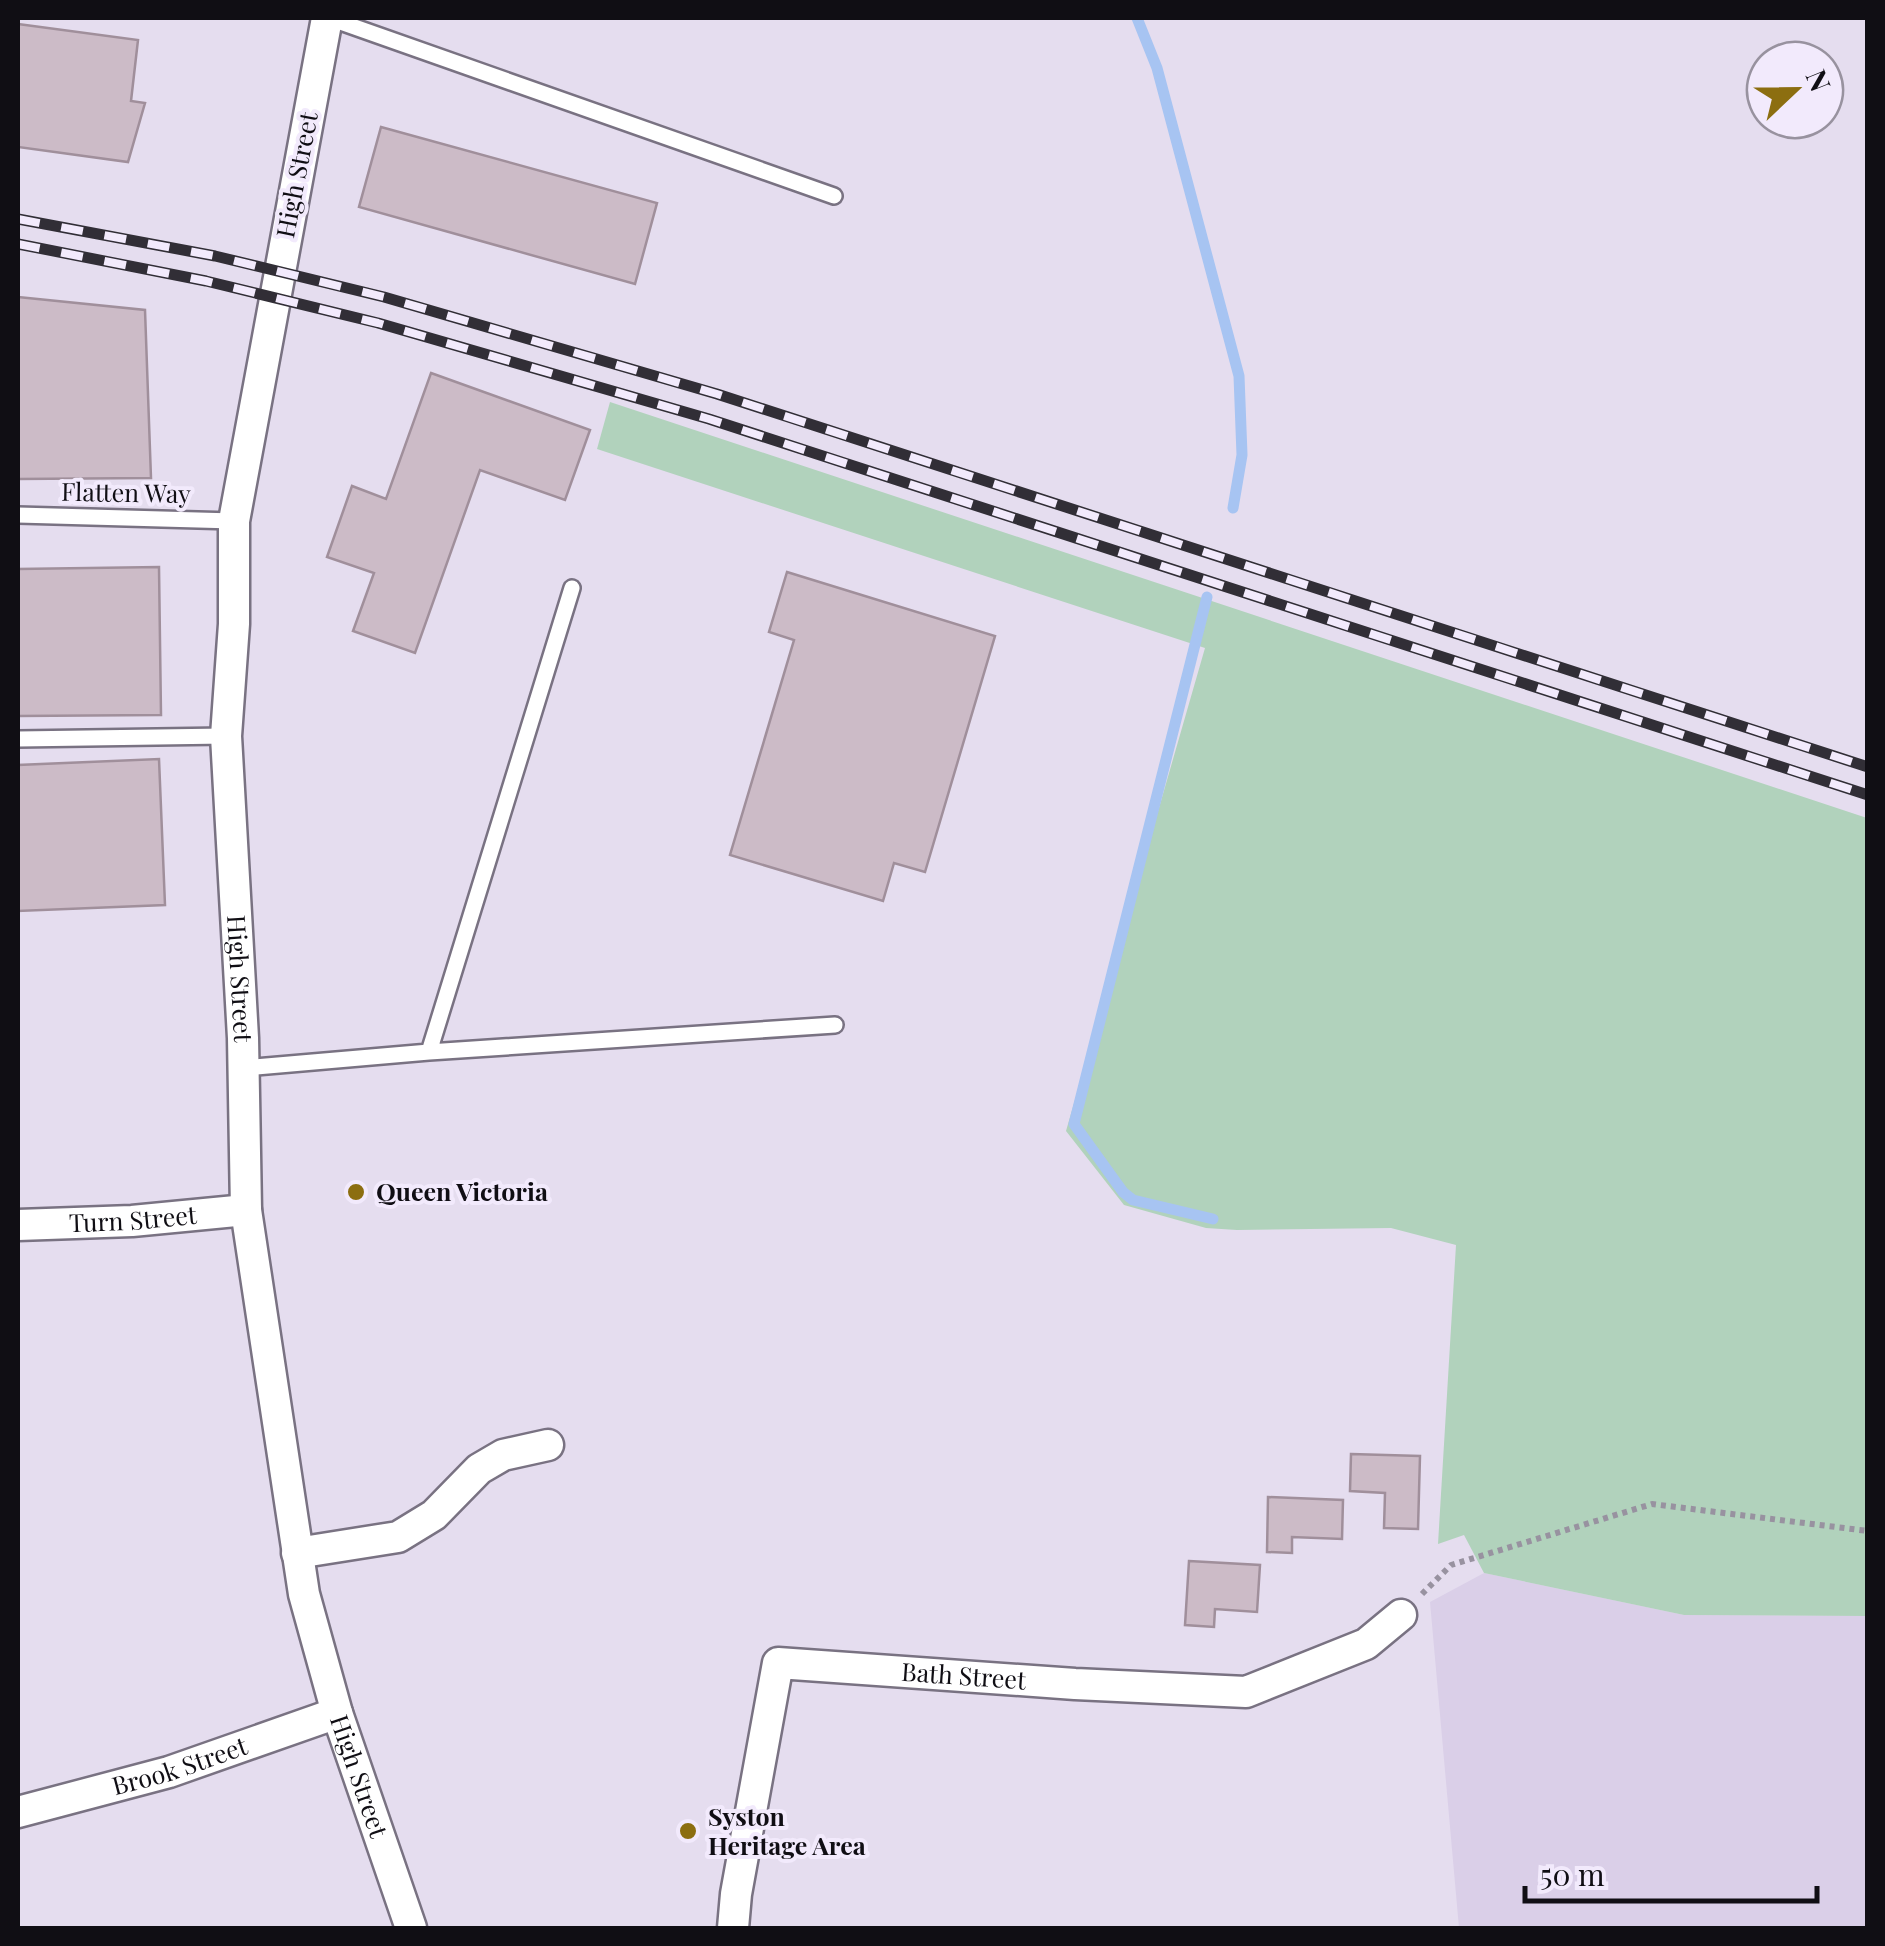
<svg xmlns="http://www.w3.org/2000/svg" width="1885" height="1946" font-family="'Playfair Display',serif">
  <rect width="100%" height="100%" fill="#e5ddef"/>
  <path fill="#dacfe8" d="M1484,1573l200,42 183,1v312h-408l-29,-326z"/>
  <path fill="#b1d2bc" d="M610,402l1257,416v798l-183,-1 -200,-42 -20,-38 -26,9 18,-299 -65,-17 -154,2 -31,-2 -82,-23 -58,-74 139,-483 -608,-199z"/>
  <g fill="none" stroke-linecap="round" stroke-linejoin="round">
    <path stroke="#a7c4f2" stroke-width="11" d="M1137,18l20,50 82,308 3,79 -9,53
      M1207,597l-133,527 49,68 10,8 80,19"/>
  </g>
  <path fill="#ccbbc7" stroke="#a08f9b" stroke-width="2.5" d="M18,24l120,16 -7,61 14,2 -17,59 -110,-15z
    M381,127l276,76 -22,81 -276,-77z
    M18,297l127,13 6,168 -133,1z
    M431,373l159,57 -25,70 -85,-30 -65,183 -62,-22 21,-58 -47,-16 25,-71 34,13z
    M159,567l2,148 -143,1v-147z
    M787,572l208,64 -70,236 -31,-9 -11,38 -153,-46 64,-215 -25,-8z
    M159,759l6,146 -147,6v-146z
    M1351,1454l69,2 -2,73 -34,-1 1,-35 -35,-2z
    M1268,1497l75,3 -1,39 -50,-2v16l-25,-1z
    M1189,1561l71,4 -3,47 -42,-3 -1,18 -29,-2z"/>
  <g fill="none" stroke-linecap="round" stroke-linejoin="round">
    <g stroke="#797282" stroke-width="20">
      <path id="lane" d="M329,18l505,178
        M18,515l216,6
        M18,739l208,-3
        M429,1052l143,-464
        M244,1068l185,-16 406,-27"/>
    </g>
    <g stroke="#797282" stroke-width="35">
      <g id="street">
        <path id="s1" d="M327,18l-93,503v103l-8,112 17,302 3,172 58,384 33,119 74,215"/>
        <path id="s2" d="M18,1225l114,-4 114,-11"/>
        <path d="M297,1553l101,-16 36,-22 45,-46 24,-14 45,-10"/>
        <path id="s3" d="M18,1812l151,-40 168,-59"/>
        <path id="s4" d="M733,1928l3,-34 42,-231 297,21 171,8 120,-48 35,-29"/>
      </g>
    </g>
    <path stroke="#9892a0" stroke-width="6" stroke-dasharray="5 5" stroke-linecap="butt" d="M1422,1594l29,-29 201,-61 216,27"/>
    <use href="#lane" stroke="#fff" stroke-width="15"/>
    <use href="#street" stroke="#fff" stroke-width="30"/>
    <g stroke="#312e36" stroke-width="11">
      <path id="rail" d="M18,219l197,37 169,41 333,97 1151,373
        M18,244l188,37 172,42 331,96 1159,376"/>
    </g>
    <use href="#rail" stroke="#f2eafc" stroke-width="8" stroke-dasharray="22" stroke-linecap="butt"/>
  </g>
  <g fill="#8c6e10" stroke="#f2eafc" stroke-width="4">
    <circle cx="356" cy="1192" r="10"/>
    <circle cx="688" cy="1831" r="10"/>
  </g>
  <g text-anchor="middle" stroke-width="8" stroke-linejoin="round" paint-order="stroke">
    <g font-size="25" fill="#100e14" stroke="#f2eafc">
      <text transform="translate(297 175) rotate(-79)" y="9">High Street</text>
      <text transform="translate(126 493) rotate(1)" y="9">Flatten Way</text>
      <text dy="9" stroke="none"><textPath href="#s1" startOffset="970">High Street</textPath></text>
      <text dy="9" stroke="none"><textPath href="#s2" startOffset="115">Turn Street</textPath></text>
      <text dy="9" stroke="none"><textPath href="#s4" startOffset="455">Bath Street</textPath></text>
      <text dy="9" stroke="none"><textPath href="#s3" startOffset="168">Brook Street</textPath></text>
      <text dy="9" stroke="none"><textPath href="#s1" startOffset="1780">High Street</textPath></text>
    </g>
    <g font-size="25" font-weight="bold" fill="#100e14" stroke="#f2eafc" text-anchor="start">
      <text x="376" y="1201">Queen Victoria</text>
      <text x="708" y="1826">Syston<tspan x="708" dy="29">Heritage Area</tspan></text>
    </g>
  </g>
  <rect width="1885" height="1946" fill="none" stroke="#100e14" stroke-width="40"/>
  <g transform="translate(1795 90) rotate(68)"><circle r="48" fill="#f2eafc" stroke="#98929f" stroke-width="2.5"/>
  <path d="M0-8L18 38L0 25L-18 38Z" fill="#8c6e10"/>
  <text y="-15" font-size="28" font-weight="bold" text-anchor="middle" fill="#100e14">N</text>
  </g>
  <path d="M1525 1886v15h292v-15" fill="none" stroke="#100e14" stroke-width="5"/>
  <text x="1540" y="1886" font-size="30" fill="#100e14" stroke="#f2eafc" stroke-width="8" paint-order="stroke">50 m</text>
</svg>
